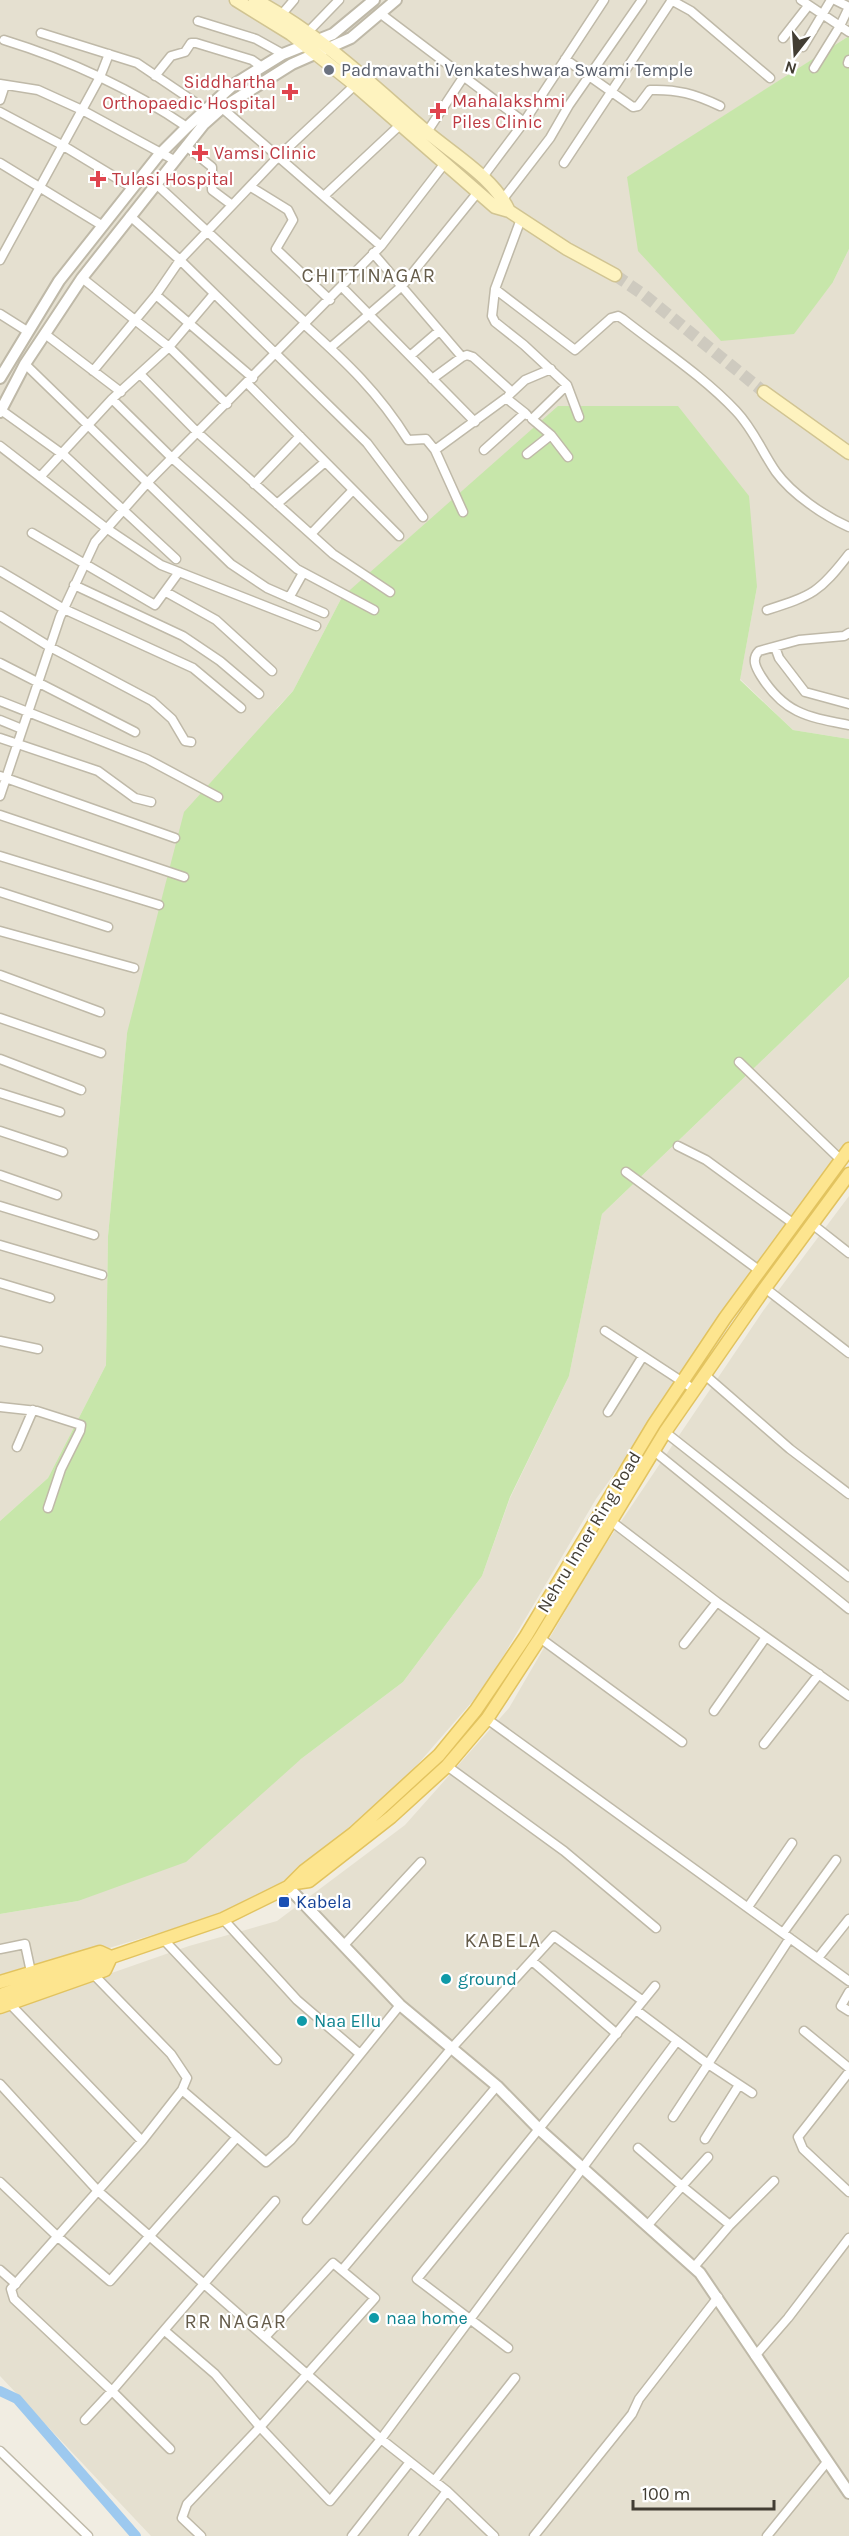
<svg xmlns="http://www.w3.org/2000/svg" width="849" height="2536" font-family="Karla,sans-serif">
  <rect width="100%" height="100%" fill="#f1ede2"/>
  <path fill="#e5e0d0" d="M0,0h849v36l-222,142 206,104 16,-33v490l-56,-9 -53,-51 17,-92 -415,10 -49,94 -16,17 -150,325 -19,203 -2,129 -58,113 -48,43z
    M849,977v172l-253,350 -111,188 -95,109 -87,71 -55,39 -248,75v-67l78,-13 223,-142 102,-77 79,-106 28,-78 59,-122 33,-162z
    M849,1196v1340h-698l-151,-160v-364l189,-66 88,-25 128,-96 104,-117 86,-148 168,-249z"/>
  <path fill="#c7e6aa" d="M849,36v213l-16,33 -39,52 -73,7 -83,-90 -11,-74z
    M558,406h120l71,90 8,91 -17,93 53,50 56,9v238l-247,237 -33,162 -59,121 -28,79 -79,106 -102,77 -115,103 -108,39 -78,13v-393l48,-43 58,-113 2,-129 19,-203 57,-221 109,-121 49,-94z"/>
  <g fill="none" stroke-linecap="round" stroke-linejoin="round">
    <path stroke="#9dc9ef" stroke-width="10" d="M0,2391l17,8 119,137"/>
    <path stroke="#cecabf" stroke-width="12" stroke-dasharray="12 6" stroke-linecap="butt" d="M615,275l29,20 120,97"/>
    <g stroke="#bfb9a8" stroke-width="11">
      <path id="minor" d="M671,0l20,11 79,67
        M801,0l48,32
        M835,0l14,7
        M282,14l12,-14
        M381,14l143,108
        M198,21l58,18 27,15
        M308,32l31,-32
        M41,33l96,30 68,46
        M783,38l25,-32
        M4,40c65,20 126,48 183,87
        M803,47l28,-47
        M565,59l68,48 5,-1 12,-16c27,-1 45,4 70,16
        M848,63l1,-3
        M814,68l26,-42 9,-19
        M155,76l16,-20 14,-4 6,-9h5l56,17 10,7
        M0,84l38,6 44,20 92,50
        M0,100l5,-15
        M222,108l159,138
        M0,112l62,33 71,43
        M427,132l37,-56
        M186,146l26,21v23l20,15
        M0,163l103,63
        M564,163l108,-163
        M482,178l42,-56 80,-122
        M155,183l151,140
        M251,187l37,23 5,10 -17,29 54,51
        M324,196l77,-72
        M503,199l47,-61 19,-33 73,-105
        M130,216l50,44 187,183 56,74
        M521,219l-26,70 80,61 36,-32 7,-2 5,3c38,30 80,57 113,92 18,19 26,41 40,61 16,22 48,44 73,55
        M373,253l89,104 5,-2 6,2 39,35
        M0,260l100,-183 9,-23
        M82,278l87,69 58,57
        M342,287l133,135
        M495,289l-3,27 3,6 29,23 43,40 12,32
        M156,295l97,83
        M0,314l27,17
        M305,325c41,37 74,68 103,115l18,-1 9,11 28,62
        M45,334l76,58
        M330,348l72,-62 76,-94
        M410,356l29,-25
        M25,364l206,200 36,24 57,25
        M93,371l63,-76 24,-35 97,-102 78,-73
        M140,374l58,59 135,121 57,38
        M432,379l30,-22
        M247,383l152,153
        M567,385l-35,34 19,16 17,22
        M509,395l16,-15 26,-11
        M112,399l60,59 125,111 77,41
        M1,410l64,46 111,103
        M0,446l106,82 55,37 155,61
        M435,450l71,-52 19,15
        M484,450l41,-37 2,2
        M527,454l24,-19
        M40,477l72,-78 57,-52 44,-52
        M254,484l46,-48
        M277,504l48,-42
        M32,533l123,72 24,-33
        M311,534l42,-44
        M0,571l64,38 129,59 48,40
        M74,585l109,51 37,25 39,33
        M166,592l50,28 56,51
        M289,598l14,-25
        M767,610c46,-15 52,-17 82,-56
        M0,616l50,31 102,54 20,18 13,22 6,1
        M849,633l-5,3 -45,4 -40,11c-8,8 -3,17 2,25 24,38 47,41 88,49
        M775,647l4,11 26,34 44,12
        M0,663l135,69
        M0,701l147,58 71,38
        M0,720l22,9
        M0,738l98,33 37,27 16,4
        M0,776l175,62
        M0,796l60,-179 35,-75 52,-59 234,-237 64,-83
        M0,815l184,62
        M0,856l159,49
        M0,892l108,35
        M0,931l134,37
        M0,975l100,37
        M0,1018l101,35
        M0,1059l81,31
        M739,1062l102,98
        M0,1093l60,19
        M0,1131l63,21
        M678,1146l28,14 88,64
        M626,1172l134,99
        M0,1175l57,20
        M0,1206l94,29
        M812,1224l37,29
        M0,1245l102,30
        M0,1283l50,15
        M765,1288l84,65
        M605,1331l90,59
        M0,1341l38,8
        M705,1375l85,74 59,45
        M0,1407l37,4 44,14 -1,6 -19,38 -13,39
        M608,1412l35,-56
        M665,1432l184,145
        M17,1447l16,-37
        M654,1451l195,158
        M611,1521l106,81 132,94
        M540,1638l142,104
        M684,1644l33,-42
        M714,1711l52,-74
        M487,1719l362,262
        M764,1744l55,-70
        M447,1766l117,85 92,77
        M748,1907l44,-64
        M223,1919l74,81 63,54
        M783,1933l53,-73
        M163,1939l114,121
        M344,1945l77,-83
        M0,1949l25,-5 6,28
        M818,1958l31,-39
        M532,1961l85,73
        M94,1975l77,79 16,24 -5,12 -40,51 -131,148 3,10 98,92 163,-190
        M849,1992l-8,14 8,5
        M10,2004l132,137
        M636,2010l72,54 82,-126
        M804,2031l45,37
        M849,2072l-51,65 5,12 46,43
        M0,2084l98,107 283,248 66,52 47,45
        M182,2090l84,72 25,-22 109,-135
        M673,2117l35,-53 44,29
        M705,2139l34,-54
        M638,2148l44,38 26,-29
        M0,2182l58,55 52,44 127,-144
        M307,2220l143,-170 104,-114 89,65
        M730,2225l44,-44
        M647,2226l35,-40 48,39 -36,42
        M0,2270l16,14
        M342,2270l155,-184
        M165,2331l50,43 45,53 70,74 51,-62 296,-398
        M508,2348l-91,-69 238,-293
        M755,2356l33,-38 61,-80
        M85,2420l27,-29 58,58
        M0,2451l88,85
        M434,2481l81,-103
        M201,2536l-19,-18 5,-14 73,-77 115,-129 -42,-35 -67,73
        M352,2536l58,-74
        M413,2536l34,-45
        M534,2536l98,-122 7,-15 79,-102
        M767,2536l60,-74"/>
    </g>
    <g stroke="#bfb9a8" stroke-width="14">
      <path id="tertiary" d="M0,378l59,-97 99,-125 29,-29 46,-42 50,-31 50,-20 41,-34
        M0,412l25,-48 57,-86 122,-154 18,-16 70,-44 59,-26 45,-38
        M288,1887l112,118 97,81 43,44 160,143 149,220"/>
    </g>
    <g stroke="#d1c492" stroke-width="15">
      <path id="secondary" d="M236,0l55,34 64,51 140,122 14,4 58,38 48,26
        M255,0c64,33 118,86 172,132 27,23 67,46 82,79
        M764,392l85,61"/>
    </g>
    <g stroke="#e2c35f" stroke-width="15">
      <path id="primary" d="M295,1883l14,-2 82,-64 56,-51 40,-47 53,-81 125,-206 100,-144 84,-114
        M0,1982l100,-30 11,5
        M0,1995l223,-76 65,-32 16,-16 50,-38 85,-78 37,-45 50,-74 128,-212 71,-106 124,-169
        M0,2007l105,-37 6,-13"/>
    </g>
    <use href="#minor" stroke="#fff" stroke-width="8"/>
    <use href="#tertiary" stroke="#fff" stroke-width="10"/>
    <use href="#secondary" stroke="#fef3bf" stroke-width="12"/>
    <use href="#primary" stroke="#fde58f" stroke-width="12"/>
  </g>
  <circle fill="#6b7280" stroke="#fff" stroke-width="2" cx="329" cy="70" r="6"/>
  <g fill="#e0444e" stroke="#fff" stroke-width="2">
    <path d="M287 83h6v6h6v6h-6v6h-6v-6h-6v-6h6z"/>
    <path d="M435 102h6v6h6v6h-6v6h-6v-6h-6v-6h6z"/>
    <path d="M197 144h6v6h6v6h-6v6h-6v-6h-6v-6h6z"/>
    <path d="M95 170h6v6h6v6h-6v6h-6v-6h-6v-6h6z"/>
  </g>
  <rect fill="#1a4fb4" stroke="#fff" stroke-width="2" x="278" y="1896" width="12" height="12" rx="3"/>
  <g fill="#0f9aa8" stroke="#fff" stroke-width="2">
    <circle cx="446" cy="1979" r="6"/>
    <circle cx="302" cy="2021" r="6"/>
    <circle cx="374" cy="2318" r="6"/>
  </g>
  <g text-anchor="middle" stroke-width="4.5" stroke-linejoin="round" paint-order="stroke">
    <g font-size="18" fill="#5b616d" stroke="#fff" text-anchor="start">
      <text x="341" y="76">Padmavathi Venkateshwara Swami Temple</text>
    </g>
    <g font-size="18" fill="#be3a42" stroke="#fff" text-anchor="start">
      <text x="276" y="88" text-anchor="end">Siddhartha<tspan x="276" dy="21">Orthopaedic Hospital</tspan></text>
      <text x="452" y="107">Mahalakshmi<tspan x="452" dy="21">Piles Clinic</tspan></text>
      <text x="214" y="159">Vamsi Clinic</text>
      <text x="112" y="185">Tulasi Hospital</text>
    </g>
    <g font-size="18" fill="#423d33" stroke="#fff">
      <text transform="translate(589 1532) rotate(-59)" y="6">Nehru Inner Ring Road</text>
    </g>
    <g font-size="18" fill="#164399" stroke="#fff" text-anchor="start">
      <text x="296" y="1908">Kabela</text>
    </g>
    <g font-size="18" fill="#0d838f" stroke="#fff" text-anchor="start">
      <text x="458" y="1985">ground</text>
      <text x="314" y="2027">Naa Ellu</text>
      <text x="386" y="2324">naa home</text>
    </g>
    <g font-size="20" letter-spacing="1.5" fill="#655c4a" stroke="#fff">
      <text x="369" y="282">CHITTINAGAR</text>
      <text x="503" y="1947">KABELA</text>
      <text x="236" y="2328">RR NAGAR</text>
    </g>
  </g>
  <g transform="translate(795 54) rotate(197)" stroke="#ffffff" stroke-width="4.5" paint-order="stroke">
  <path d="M0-4.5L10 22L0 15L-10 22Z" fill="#423d33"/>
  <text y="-9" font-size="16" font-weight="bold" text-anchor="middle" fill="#423d33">N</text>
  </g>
  <path d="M633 2500v9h141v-9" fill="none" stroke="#423d33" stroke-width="3"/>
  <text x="642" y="2500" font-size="18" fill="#423d33" stroke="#ffffff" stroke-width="4.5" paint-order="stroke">100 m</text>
</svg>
